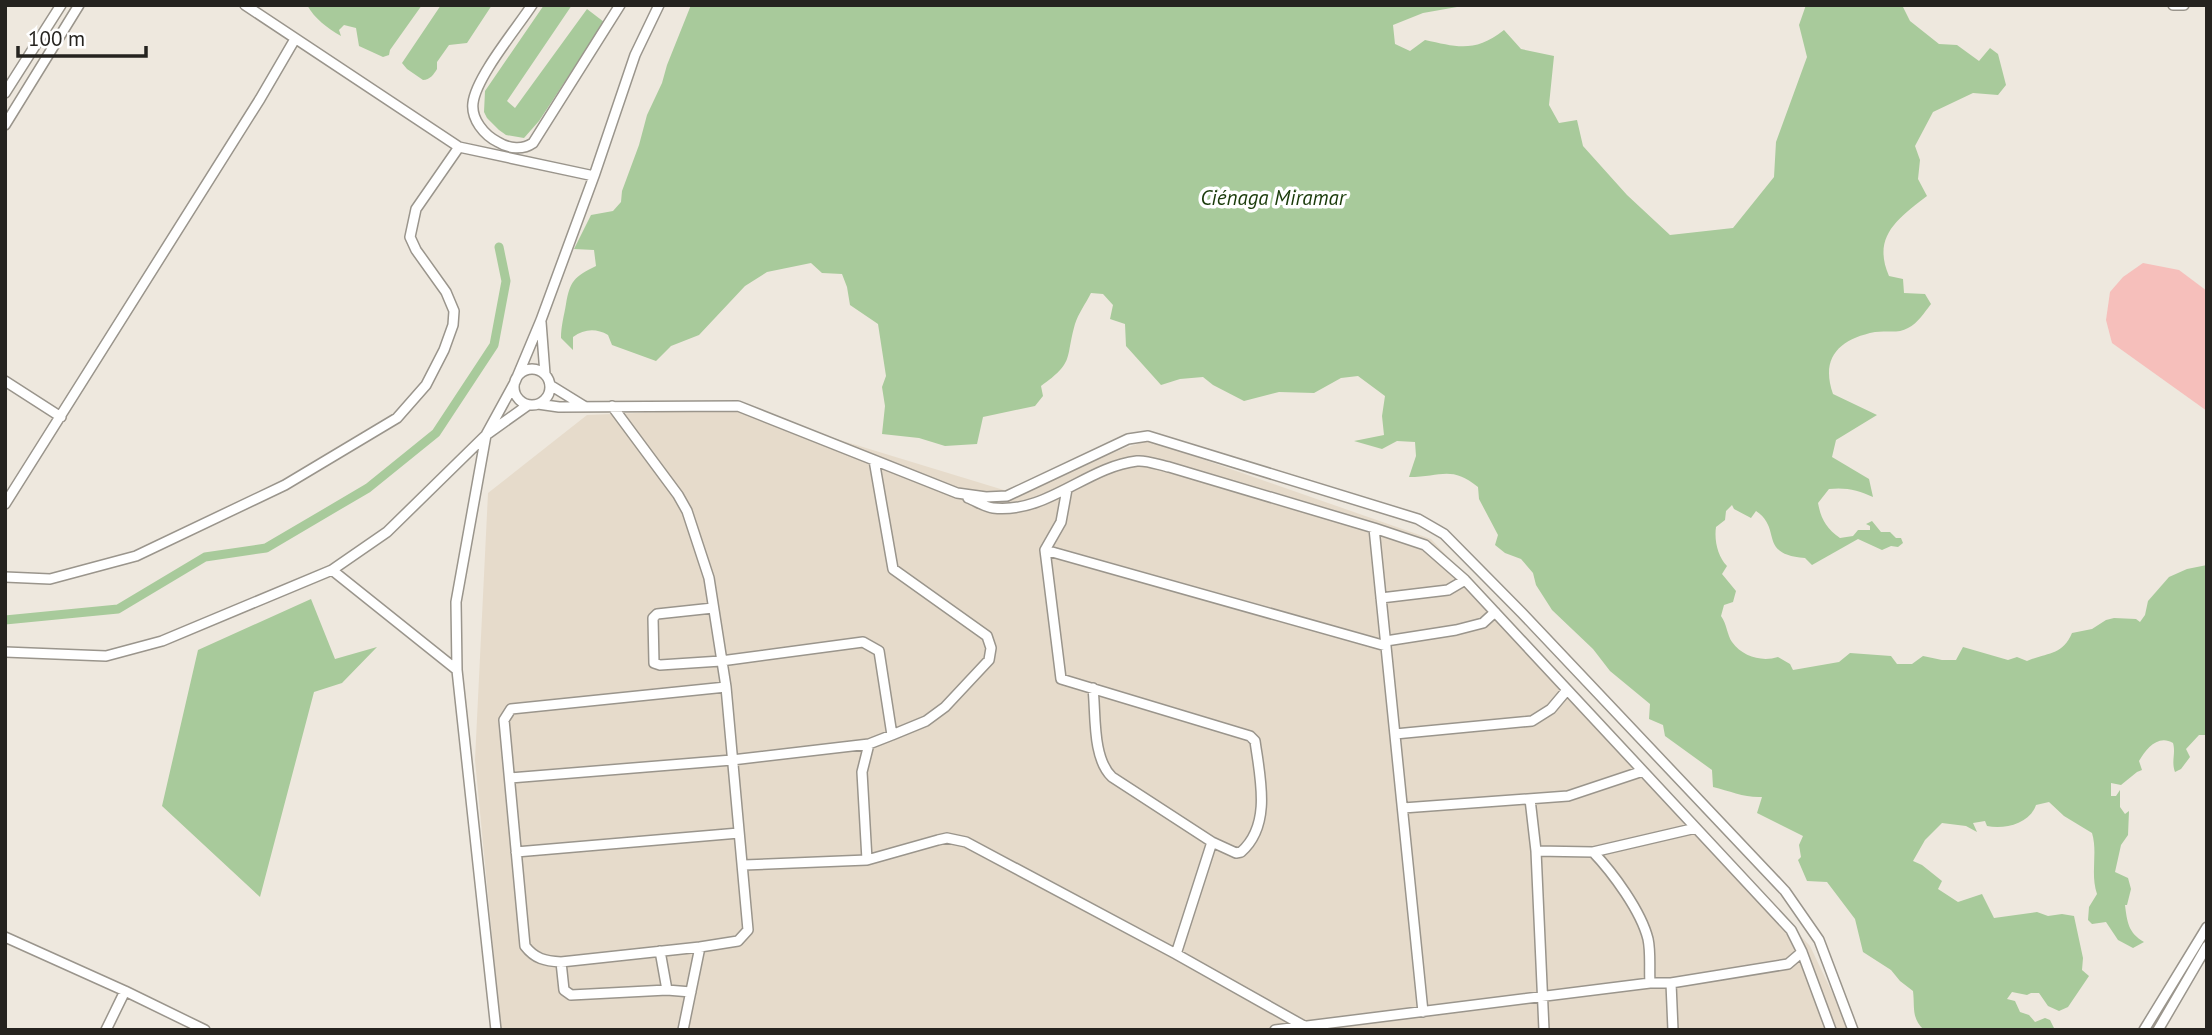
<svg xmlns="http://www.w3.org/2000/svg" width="2212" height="1035" font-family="'PT Sans',sans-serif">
  <rect width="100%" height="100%" fill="#eee8de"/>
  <path fill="#e6dbcb" d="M738,409l269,82 141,-51 283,99 379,407 40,84h-1349l-26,-270 13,-267 99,-78z"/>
  <path fill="#f6bfbb" d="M2143,263l36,7 28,21v120l-95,-68 -6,-23 4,-28 13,-15z"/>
  <path fill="#a8ca9b" d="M307,5h115l-32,45 -1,5 -6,2 -24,-11 -3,-18 -12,-3 -5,5 2,6c-14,-8 -26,-17 -34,-31z
    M441,5h51l-25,38 -18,2 -12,17v7c-3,5 -7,11 -14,11l-16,-11 -5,-6z
    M544,5h28l-65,96 8,7 72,-99 17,13 -65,99 -15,17 -18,-3 -7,-5 -12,-12 -3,-6 1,-21z
    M691,5h766v2l-34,6 -30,12 2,19 15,7 15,-11c32,7 50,13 79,-10l17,19 33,7 -5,49 10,18 18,-3 6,26 44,49 43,40 63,-7 41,-51 2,-35 31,-85 -8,-32 7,-20h96l8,16 29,23 18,1 22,16 11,-13 8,6 8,31 -8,10 -25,-2 -40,19 -18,34 5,14 -2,19 9,17c-30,23 -55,41 -38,80l14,3 1,14 21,1 6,10c-7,9 -13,19 -23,24 -10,6 -22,2 -33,4 -35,7 -55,25 -42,62l44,21 -41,25 -4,17 37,22 4,18c-14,-7 -28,-10 -44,-8l-11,14c3,16 8,25 22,35l13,-2 5,-6h12v-4l-4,-2 6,-3 9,11h9l6,6h5l2,5 -5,4 -7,-1 -9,4 -24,-11 -46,26 -7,-7c-48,-4 -22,-29 -49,-47l-5,7 -17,-9 -2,-4 -6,6 -1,9 -9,7c-2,14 2,30 11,39l-5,8 14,17 -3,11 -9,3 -3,11c6,8 6,19 11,26 11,15 30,20 46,15l12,7 3,6 46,-8 11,-9 41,3 6,8h15l11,-8 19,4h14l7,-13 45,13 9,-3 10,4c21,-9 35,-5 45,-28l20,-4 14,-9 8,-2 22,1 4,3 5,-7 3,-14 21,-24 18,-8 20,-4v170h-8l-13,14 4,8 -9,12 -6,3c-4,-11 1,-18 -2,-29 -15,-9 -27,6 -34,18l3,9 -5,2 -16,13 -10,-2v13h5l4,-6v17l5,7 4,-3 -1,24 -7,10 -6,27 13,6 3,11 -4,16h-2c2,16 3,28 19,37l-11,6 -15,-8 -12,-18 -14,2 -4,-4 1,-13 8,-13c-7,-21 1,-41 -5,-61l-28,-17 -15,-14 -13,3c-6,18 -31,25 -49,21l-2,-5 -12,2 4,9 -11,-6 -24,-3 -17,17 -12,21 9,4 20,16 -4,8 20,13 24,-8 12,24 43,-6 11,4 14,-2 12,2 9,42 -1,12 7,6 -21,31 -9,4 -11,-5 -9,-13h-8l-4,2 -15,-3 -5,7 8,2 5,11 9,3 6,7 10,-4 5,2 5,10h-131c-13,-12 -9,-23 -11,-39l-13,-10 -9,-11 -28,-18 -8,-33 -28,-37 -20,-1 -9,-21 3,-3 -2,-12 4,-9 -46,-23 5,-16c-17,1 -32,-6 -49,-10l-1,-17 -47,-34 -2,-11 -14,-6 1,-15 -40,-33 -17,-22 -41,-39 -16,-25 -3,-12 -12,-14 -16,-6 -10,-8 3,-10 -19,-36 -1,-12c-27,-22 -37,-10 -69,-10l7,-21 -1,-14 -18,-1 -15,8 -28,-8 30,-6 -2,-19 3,-20 -27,-20 -17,2 -27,15 -35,-1 -35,9 -31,-16 -10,-8 -23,2 -19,6 -35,-39 -1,-22 -15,-5 3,-14 -10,-11 -12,-1c-5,10 -13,21 -16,31 -10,35 0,38 -34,62l2,10 -8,10 -52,11 -6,27 -32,2 -26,-8 -37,-4 3,-28 -3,-19 4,-11 -8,-52 -28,-19 -3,-18 -5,-13 -20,-1 -11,-10 -44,9 -22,14 -46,49 -28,11 -15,15 -44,-16 -4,-10c-12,-7 -24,-6 -35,2v13l-12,-12c0,-12 3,-22 5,-34 4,-23 8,-27 30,-38l-2,-16 -20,-1 17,-34 22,-4 8,-9 1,-11 17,-46 8,-30 15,-32 5,-18z
    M311,599l24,60 42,-12 -35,36 -28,9 -54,205 -98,-91 36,-156z"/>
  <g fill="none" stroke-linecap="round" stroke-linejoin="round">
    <path stroke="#a8ca9b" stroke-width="9" d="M5,620l113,-11 87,-52 61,-9 102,-60 68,-55 58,-88 12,-64 -7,-34"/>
    <g stroke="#9a958c" stroke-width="12">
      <path id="street" d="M245,5l214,142
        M532,5c-15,23 -56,72 -59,98 -2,16 11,32 25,39 11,7 25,8 35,1l87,-138
        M2173,5h11
        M5,93l56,-88
        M5,125l74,-120
        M541,322l4,52
        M514 387a18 18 0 1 1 36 0a18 18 0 1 1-36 0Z
        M5,381l56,36
        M550,385l34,21
        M538,404l21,3 179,-1 219,87 29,4 21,-1 121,-57 20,-3 270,83 26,15 78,79 263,278 34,49 34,90
        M612,406l66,89 9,16 22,67 17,109 22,243 -10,11 -38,6 -17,83
        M874,460l19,109 94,67 4,12 -2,12 -44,47 -19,14 -34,14
        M1067,489l-6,33 -16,28 16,129 189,57 5,5c5,36 17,84 -14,111l-5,1 -24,-11 -36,112 128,72
        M968,498c8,3 17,9 25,10 54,6 93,-41 144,-47 10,-1 22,4 32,6l205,61 51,17 40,35 326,350 11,22 29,78
        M5,504l255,-405 35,-60
        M1374,528l49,484
        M1045,550l341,96
        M332,570l125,100
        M5,577l45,2 86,-23 149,-71 112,-67 29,-33 18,-35 9,-25 1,-14 -8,-19 -30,-42 -6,-13 6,-28 43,-62 135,29
        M1381,598l67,-8 17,-10
        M1386,641l70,-11 27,-7 12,-11
        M5,652l101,4 56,-15 170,-71 55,-38 99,-97 42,-30
        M1093,688c3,26 -1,70 19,89l100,65
        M1395,734l137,-13 19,-12 16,-19
        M869,744l-7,28 5,88 71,-20 9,-2 19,4 210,112
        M510,778l222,-18 137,-16 23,-9 -13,-84 -16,-9 -142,19 -61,4 -6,-2 -1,-45 4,-4 56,-6
        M1530,799l6,52 8,179
        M1403,808l165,-12 75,-25
        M1536,851l57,1c20,21 48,59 55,87 3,14 1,31 2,44
        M516,852l223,-19
        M1593,852l103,-24
        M744,865l123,-5
        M5,937l120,54 80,39
        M700,947l-139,15c-16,-1 -26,-3 -36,-16l-21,-226 7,-11 215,-22
        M660,951l7,39
        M561,962l3,28 7,5 96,-5 24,2
        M1671,983l2,47
        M106,1030l19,-39
        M496,1030l-39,-360 -1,-68 30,-167 29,-53 26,-62 53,-144 41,-121 24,-50
        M1275,1030l375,-47h21l117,-19 14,-12
        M2144,1030l63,-103
        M2158,1030l49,-84"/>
    </g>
    <use href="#street" stroke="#fff" stroke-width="9"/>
  </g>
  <g text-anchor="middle" stroke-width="7" stroke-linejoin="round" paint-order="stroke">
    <g font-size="21" font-style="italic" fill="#1a3b0a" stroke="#fff">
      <text x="1273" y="205">Ciénaga Miramar</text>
    </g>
  </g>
  <rect width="2212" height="1035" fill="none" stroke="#25231f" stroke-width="14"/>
  <path d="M18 46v10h128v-10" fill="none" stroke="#25231f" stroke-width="3.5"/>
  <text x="28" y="46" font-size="21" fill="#25231f" stroke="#ffffff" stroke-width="5" paint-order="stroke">100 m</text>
</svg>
